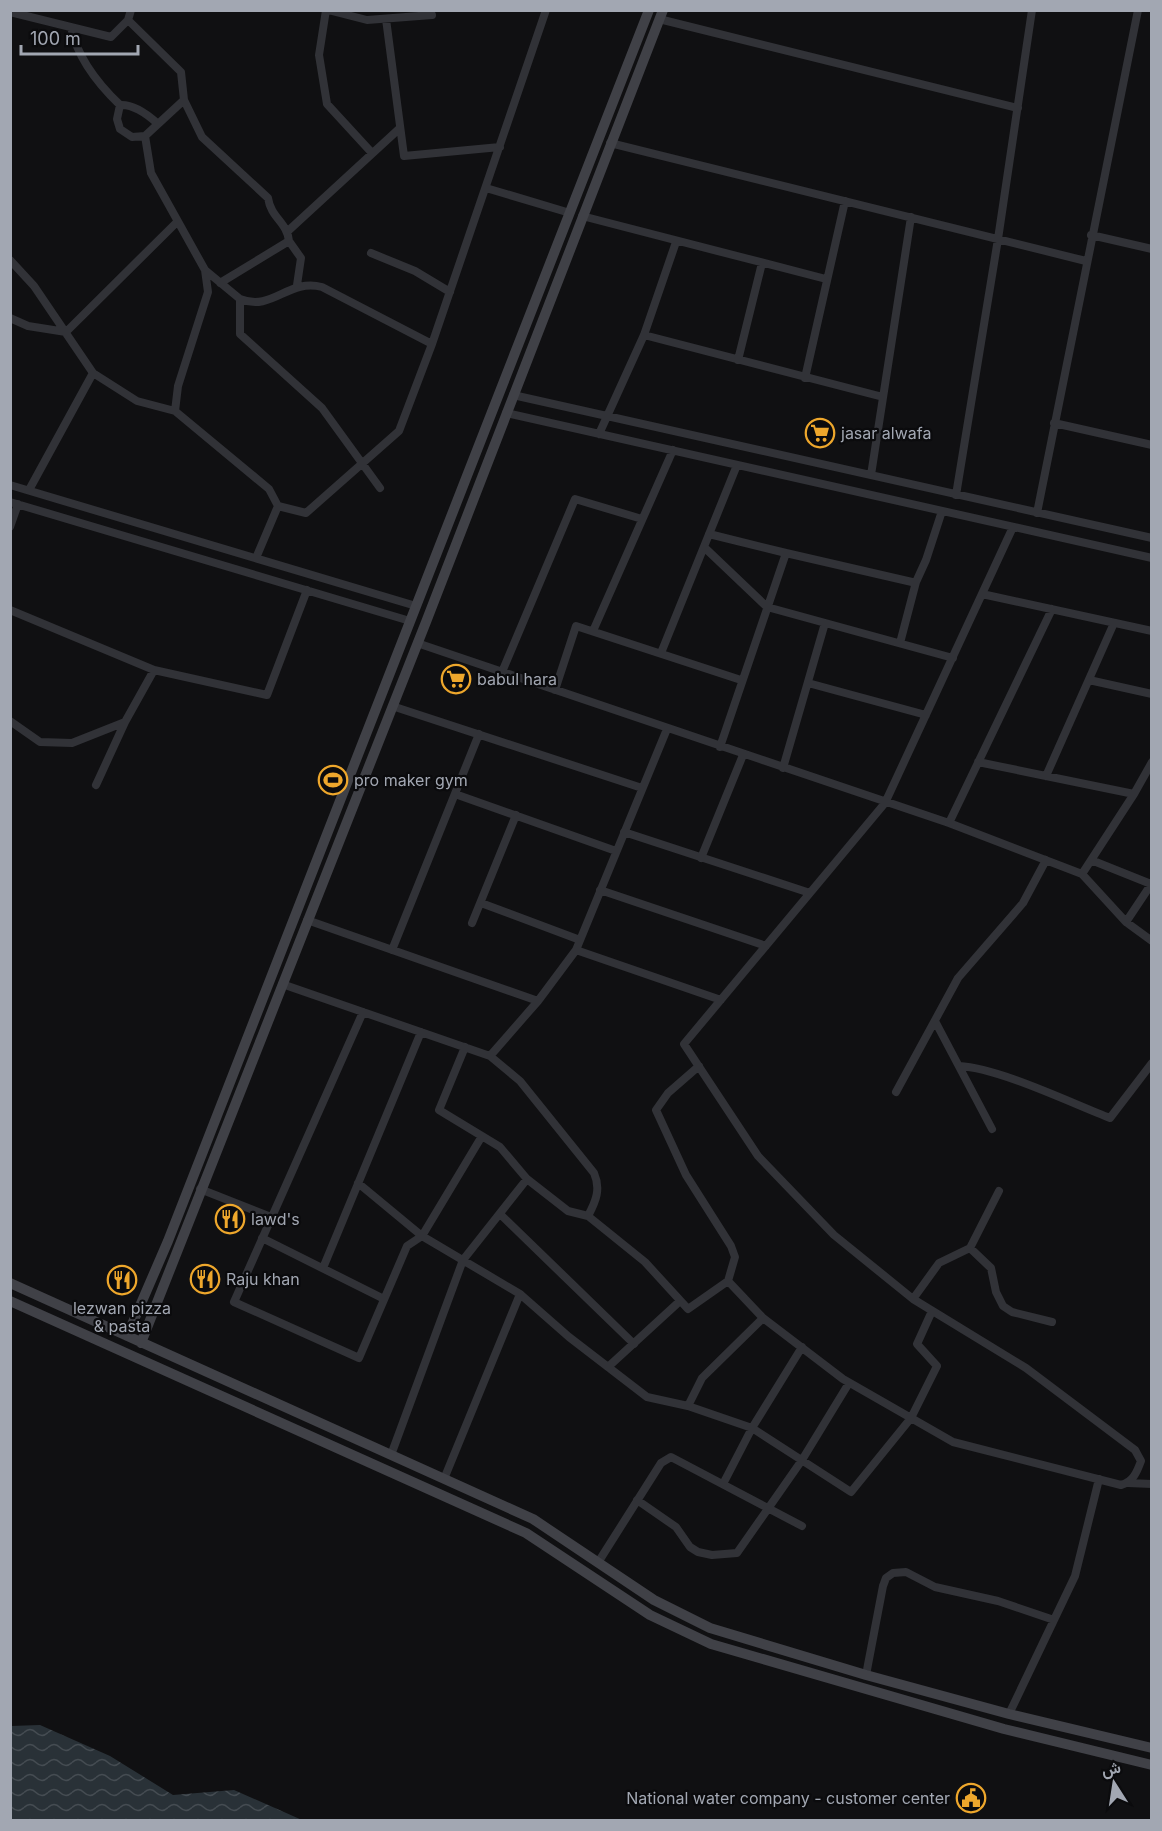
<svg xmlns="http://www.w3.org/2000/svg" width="1162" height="1831" font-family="Inter,Vazirmatn,sans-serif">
  <defs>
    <pattern id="water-waves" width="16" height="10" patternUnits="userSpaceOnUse" patternTransform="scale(1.5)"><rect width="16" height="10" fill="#293137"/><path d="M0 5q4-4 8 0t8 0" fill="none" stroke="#454c52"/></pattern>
  </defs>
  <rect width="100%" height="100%" fill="#101012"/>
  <path fill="url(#water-waves)" d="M40,1725l70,31 63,39 61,-5 68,30h-291v-94z"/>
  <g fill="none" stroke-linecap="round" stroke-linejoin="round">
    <path stroke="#313237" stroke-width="8" d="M326,10l-7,45 8,49 45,49
      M328,10l39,10 65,-5
      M10,12l101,25 17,-17 3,-10
      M386,19l18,137 96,-9
      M659,19l359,89
      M128,20l53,52 3,28 -39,36 6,37 54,97 35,29
      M71,27c6,30 27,57 49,78 14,-1 27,9 37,18
      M184,100l18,37 66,61c3,20 19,24 21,43
      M120,105l-3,14 3,10 12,8 13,-1
      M610,143l476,118
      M486,188l84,25
      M582,216l244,63
      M288,231l112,-103
      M1091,235l61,14
      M371,253l44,18 35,21
      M10,260l24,26 59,87 44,28 38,10
      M205,270l3,22 -30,94 -3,25 94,78 9,17
      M220,283l69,-42 12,17 -4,27
      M10,318l18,8 38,6 111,-110
      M644,335l239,62
      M738,360l24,-97
      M805,378l40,-177
      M513,395l639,143
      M506,413l646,145
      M1054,423l98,22
      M599,434l45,-99 32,-93
      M871,475l40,-258
      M10,485l406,121
      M380,488l-58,-80 -82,-74v-35c33,13 48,-21 82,-12l110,57
      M29,490l64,-117
      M956,495l42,-256 34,-229
      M10,502l400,119
      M1037,513l101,-503
      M10,527l8,-23
      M709,534l77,19
      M704,547l63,60 186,51
      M256,558l22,-52 28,7 93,-82 33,-87 114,-334
      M982,594l170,37
      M10,610l144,60
      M593,631l80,-181
      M417,643l532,180 133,51 44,48 26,-39
      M900,643l16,-61 10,-22 16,-49
      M661,653l76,-188
      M502,672l73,-173 67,20
      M1089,680l63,14
      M808,683l118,32
      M555,690l21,-64 165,54
      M392,706l250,82
      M10,721l30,21 32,1 53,-21 29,-52 113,25 40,-105
      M720,747l66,-194 126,29
      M978,762l156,32 18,-32
      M783,768l42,-145
      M1046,776l68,-153
      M96,785l29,-63
      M455,794l161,57
      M949,823l103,-214
      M624,832l186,61
      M701,858l42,-103
      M1091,860l60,24
      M1082,874l52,-80
      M600,890l166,56
      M481,903l99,37
      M307,920l231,81
      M1126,922l26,19
      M472,923l44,-108
      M392,950l87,-216
      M576,950l145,50
      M282,984l208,72 48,-55 38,-51 91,-221
      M935,1021l57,108
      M465,1047l-26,63 61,37 27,32 41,32 20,5 57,46 43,47 40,-28 35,37 80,61 110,63 168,43c12,-3 16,-13 20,-24l-6,-11 -109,-82 -113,-69 -79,-64 -76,-79 -74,-112 201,-241 128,-276
      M490,1056l30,25 74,92c7,16 2,28 -6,43
      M699,1066l-31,27 -12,17 30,65 45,71 4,11 -7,24
      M959,1066c40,2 112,37 151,52l42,-55
      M896,1092l62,-114 65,-75 23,-43
      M482,1136l-60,100 98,58 49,43 78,60 41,9 64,22 99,64 60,-74 26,-52 -20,-22 15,-33
      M358,1183l64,53 -15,10 -48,112 -125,-56 129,-290
      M200,1189l71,28
      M500,1214l134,130
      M262,1238l122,61
      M970,1248l21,20 5,24 7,14 9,6 40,10
      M323,1268l98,-236
      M913,1299l26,-36 31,-15 29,-57
      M608,1367l72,-66
      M688,1406l14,-28 61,-60
      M391,1455l72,-195 64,-81
      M444,1479l76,-185
      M1128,1483l24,1
      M723,1484l29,-56 50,-81
      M637,1500l39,27 14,20 8,5 14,3 25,-2 65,-93 47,-77
      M599,1561l62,-98 10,-6 131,69
      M866,1675l17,-89 3,-8 7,-5 13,-1 29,15 63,14 56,19
      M1009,1714l66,-138 24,-97"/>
    <path stroke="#404147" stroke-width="10" d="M10,1283l523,236 121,81 56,28 156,47 143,39 143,34
      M10,1301l516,232 124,82 61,29 293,85 148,36
      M127,1336l41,-95 481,-1231
      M141,1343l285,-721 237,-612"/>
  </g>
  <defs>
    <g id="supermarket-ring" transform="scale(1.5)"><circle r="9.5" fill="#0b0b0d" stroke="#eea72c" stroke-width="1.5"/><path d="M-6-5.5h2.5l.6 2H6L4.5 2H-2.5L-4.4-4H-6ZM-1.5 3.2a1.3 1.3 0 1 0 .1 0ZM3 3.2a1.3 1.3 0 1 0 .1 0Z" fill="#eea72c"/></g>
    <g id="stadium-ring" transform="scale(1.5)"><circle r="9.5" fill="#0b0b0d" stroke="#eea72c" stroke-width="1.5"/><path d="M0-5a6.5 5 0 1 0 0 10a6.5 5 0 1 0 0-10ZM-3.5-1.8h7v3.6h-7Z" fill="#eea72c"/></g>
    <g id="restaurant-ring" transform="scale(1.5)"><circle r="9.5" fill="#0b0b0d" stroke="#eea72c" stroke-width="1.5"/><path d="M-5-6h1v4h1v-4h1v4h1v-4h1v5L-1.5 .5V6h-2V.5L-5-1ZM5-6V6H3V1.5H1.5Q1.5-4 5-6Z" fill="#eea72c"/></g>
    <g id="civic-ring" transform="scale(1.5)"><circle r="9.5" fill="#0b0b0d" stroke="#eea72c" stroke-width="1.5"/><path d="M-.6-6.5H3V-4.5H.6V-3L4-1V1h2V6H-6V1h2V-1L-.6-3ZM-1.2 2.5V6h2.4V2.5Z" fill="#eea72c"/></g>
  </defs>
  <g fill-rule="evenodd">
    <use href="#supermarket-ring" x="820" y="433"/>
    <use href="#supermarket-ring" x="456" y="679"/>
    <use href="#stadium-ring" x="333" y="780"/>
    <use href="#restaurant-ring" x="230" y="1219"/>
    <use href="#restaurant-ring" x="205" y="1279"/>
    <use href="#restaurant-ring" x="122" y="1280"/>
    <use href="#civic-ring" x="971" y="1798"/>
  </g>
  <g text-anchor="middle" stroke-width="4.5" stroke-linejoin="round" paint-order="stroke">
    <g font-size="16" fill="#a2a7b2" stroke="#0b0b0d" text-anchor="start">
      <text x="841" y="439">jasar alwafa</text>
      <text x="477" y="685">babul hara</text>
      <text x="354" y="786">pro maker gym</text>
      <text x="251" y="1225">lawd's</text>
      <text x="226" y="1285">Raju khan</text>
      <text x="122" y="1314" text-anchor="middle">lezwan pizza<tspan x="122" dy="18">&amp; pasta</tspan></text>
      <text x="950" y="1804" text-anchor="end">National water company - customer center</text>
    </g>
  </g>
  <rect width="1162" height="1831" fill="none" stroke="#a2a7b2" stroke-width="24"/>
  <g transform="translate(1114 1783) rotate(348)" stroke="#0b0b0d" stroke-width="4.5" paint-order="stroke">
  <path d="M0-4.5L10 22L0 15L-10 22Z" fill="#a2a7b2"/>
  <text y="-9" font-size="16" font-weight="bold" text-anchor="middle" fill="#a2a7b2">ش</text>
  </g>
  <path d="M21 45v9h117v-9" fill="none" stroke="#a2a7b2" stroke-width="3"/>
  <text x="30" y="45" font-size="18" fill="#a2a7b2" stroke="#0b0b0d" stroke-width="4.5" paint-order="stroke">100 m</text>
</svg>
